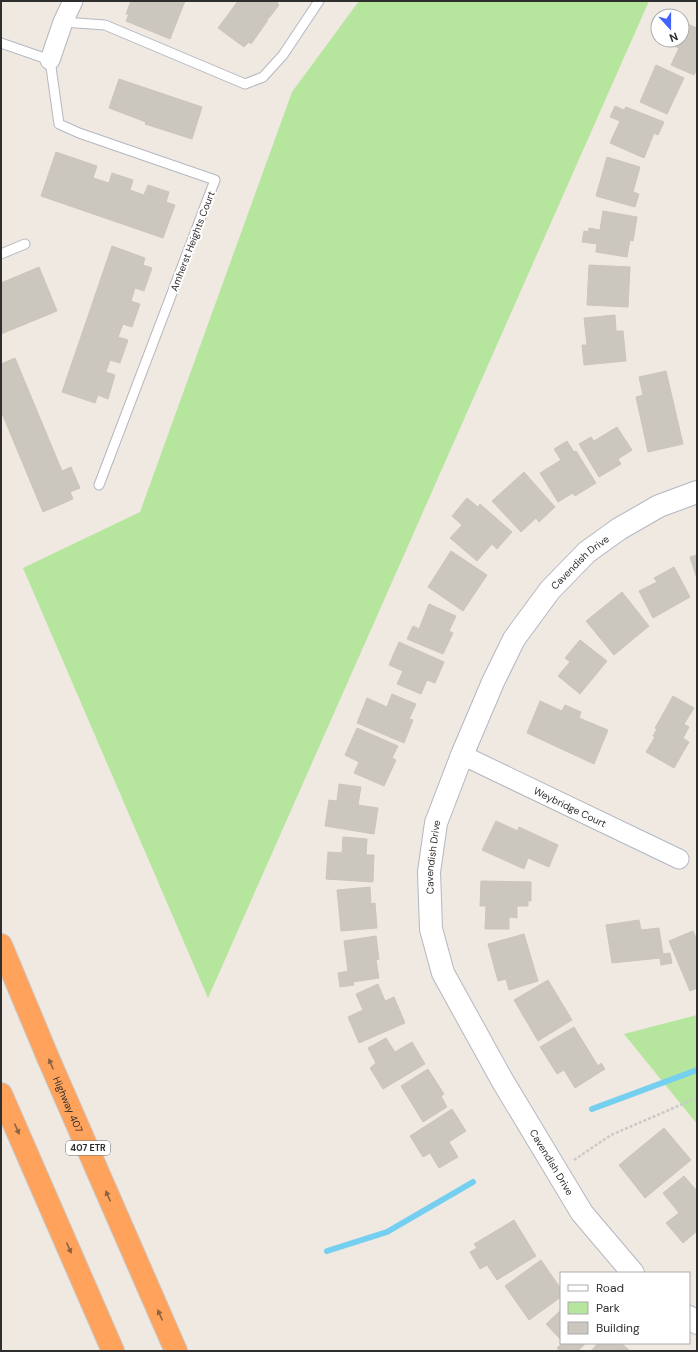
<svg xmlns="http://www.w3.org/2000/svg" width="698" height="1352" font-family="'DM Sans',sans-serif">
  <rect width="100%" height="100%" fill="#efe9e1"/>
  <path fill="#b6e59e" d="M359,1h290l-441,997 -185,-430 117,-56 152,-420z
    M697,1015v109l-73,-90z"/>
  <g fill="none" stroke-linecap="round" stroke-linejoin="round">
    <path stroke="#75cff0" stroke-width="6" d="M592,1109l105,-39
      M327,1251l60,-19 86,-50"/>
  </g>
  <path fill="#cbc7bf" stroke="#cbc5ba" d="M131,1h54l-15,38 -44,-18 3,-7h-3z
    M238,1h41l-2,2 2,2 -10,13 -2,-1 1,3 -17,24 -2,-2 -5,5 -26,-19z
    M682,22l15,6v41l-3,6 -23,-10 8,-17 -12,-5 1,-3h14z
    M656,65l28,13 -17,36 -27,-12z
    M119,79l83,28 -10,32 -47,-15 1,-2 -37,-14z
    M615,106l9,4 2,-3 38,15 -6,13 -4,-2 -10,25 -34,-15 10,-22 -10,-4z
    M56,152l41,14 -4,12 16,5 3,-10 21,7 -3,10 14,5 4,-10 21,7 -3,10 9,3 -12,33 -122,-42z
    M607,157l33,10 -7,25 6,2 -4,13 -39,-11z
    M603,211l34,6 -4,24 -3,-1 -3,17 -31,-5 1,-8 -15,-2 2,-11 4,1 1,-4 11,2z
    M112,246l33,12 -2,7 9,3 -8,23 -9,-3 -4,13 9,3 -8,23 -9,-3 -5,13 10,3 -8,23 -10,-3 -4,12 9,3 -7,24 -10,-4 -3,8 -33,-11z
    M589,265l41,2 -2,40 -41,-2z
    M39,267l18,44 -56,23v-51z
    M615,315l1,16h7l3,30 -42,4 -2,-20h5l-3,-27z
    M15,358l47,113 9,-4 9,21 -10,4 3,7 -30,13 -42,-101v-47z
    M666,371l17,73 -35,8 -12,-55 7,-2 -4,-18z
    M617,427l15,23 -14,9 3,5 -22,13 -20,-33 12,-7 3,4z
    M567,441l7,11 2,-1 20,32 -21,13 -2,-3 -15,9 -18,-29 21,-13 -7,-11z
    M524,472l31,35 -16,15 -3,-4 -15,14 -29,-31z
    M467,498l11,9 2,-3 32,28 -15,17 -5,-5 -15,17 -27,-23 12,-13 -10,-9z
    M451,551l36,24 -24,36 -35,-24z
    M697,555v24l-7,-22z
    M674,567l16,30 -37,21 -14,-27 18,-9 -3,-4z
    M622,592l27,34 -35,29 -28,-34z
    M429,604l27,12 -7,15 4,2 -10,21 -36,-15 6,-13 6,3z
    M580,640l27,21 -27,33 -22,-18 12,-14 -5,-4z
    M399,642l45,20 -9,21 -8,-3 -6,14 -24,-10 6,-13 -14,-6z
    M392,694l24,10 -7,15 4,1 -9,23 -47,-20 10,-25 20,9z
    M673,696l21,12 -10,16 5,3 -6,11 6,4 -15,26 -28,-16 9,-15 -2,-1 4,-7 -2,-1z
    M540,701l22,10 3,-6 16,7 -2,6 29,12 -14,34 -67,-31z
    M357,728l41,18 -6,12 4,2 -12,26 -30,-13 5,-11 -14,-7z
    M339,784l22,3 -3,18 20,3 -4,26 -49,-8 4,-26 8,1z
    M496,821l22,10 1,-4 39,18 -9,22 -21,-9 -4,11 -42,-19z
    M343,837l24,2 -1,16h8l-1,27 -47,-3 2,-27 14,1z
    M481,881l50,1v19h-3v5h-11v12l-8,-1v12h-24l1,-23h-6z
    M370,887l1,17 4,-1 2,25 -36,3 -4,-41z
    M639,920l2,10 18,-2 4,26 7,-1 2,10 -11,2 -1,-7 -48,5 -6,-38z
    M693,931l4,9v48l-7,3 -21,-50z
    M524,934l14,47 -29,9 -3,-11 -8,2 -10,-37z
    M376,936l3,23 -3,1 3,18 -26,4 1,3 -14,2 -2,-14 10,-2 -4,-30z
    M548,980l24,40 -34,21 -24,-41z
    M378,984l7,17 9,-4 11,26 -46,20 -11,-26 15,-7 -7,-16z
    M574,1027l24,39 3,-3 4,6 -30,19 -11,-18 -7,4 -17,-27z
    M386,1038l9,14 17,-10 13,22 -42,25 -13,-21 6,-5 -8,-15z
    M428,1069l16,25 -3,2 6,11 -24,15 -22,-36z
    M452,1109l14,22 -17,11 9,15 -19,11 -9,-15 -7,4 -13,-21z
    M664,1128l27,32 -46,38 -26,-33z
    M684,1176l13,15v40l-14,12 -17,-20 13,-10 -16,-20z
    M514,1220l22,36 -39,24 -10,-15 -7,4 -10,-17 7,-4 -3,-4z
    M541,1260l20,29v8l-32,23 -24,-34z
    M561,1310v30l-15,-16z
    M563,1343h23l-8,8h-18l-3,-3z
    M598,1343h23l9,8h-39z"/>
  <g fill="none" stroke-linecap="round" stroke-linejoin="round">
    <g stroke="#b4b7c1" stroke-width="11">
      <path id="lane" d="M63,22l42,3 140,59 18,-7 20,-22 36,-54
        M1,43l49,17 9,64 20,9 136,47 -116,305
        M1,254l24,-10"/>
    </g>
    <g stroke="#b4b7c1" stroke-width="21">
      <g id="street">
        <path d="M50,60l13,-38 10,-21"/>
        <path id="s1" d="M462,755l217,104"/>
      </g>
    </g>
    <g stroke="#b4b7c1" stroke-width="24">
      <g id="secondary">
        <path id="s2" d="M633,1273l-51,-60 -80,-133 -59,-107 -12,-44 -2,-57 7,-49 26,-68 31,-73 21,-43 36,-49 37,-38 32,-23 40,-23 38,-14"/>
        <path d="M689,1317l8,6"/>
      </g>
    </g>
    <g stroke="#c9c9c9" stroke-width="24">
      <g id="highway">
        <path id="s3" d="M1,945l48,115 127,291"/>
        <path d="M1,1094l112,257"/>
      </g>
    </g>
    <path stroke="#c9c9c9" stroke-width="2.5" stroke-dasharray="3 2" stroke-linecap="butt" d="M574,1160l37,-25 81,-35h5"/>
    <use href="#lane" stroke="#fff" stroke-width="9"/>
    <use href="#street" stroke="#fff" stroke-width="19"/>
    <use href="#secondary" stroke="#fff" stroke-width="22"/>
    <use href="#highway" stroke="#ffa35c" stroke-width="22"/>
  </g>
  <defs><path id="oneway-solid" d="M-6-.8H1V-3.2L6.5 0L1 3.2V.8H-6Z"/></defs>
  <g fill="#8c6343">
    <use href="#oneway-solid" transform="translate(51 1064) rotate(-113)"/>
    <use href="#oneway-solid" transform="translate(17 1129) rotate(66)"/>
    <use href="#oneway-solid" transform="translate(108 1196) rotate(-114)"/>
    <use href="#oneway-solid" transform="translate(69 1248) rotate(66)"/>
    <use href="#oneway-solid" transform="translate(160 1315) rotate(-114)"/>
  </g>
  <g text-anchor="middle" stroke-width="4" stroke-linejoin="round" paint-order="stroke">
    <rect fill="#fff" stroke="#6d6d6d" stroke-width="1" x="66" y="1141" width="44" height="14" rx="3"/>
    <g font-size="9" font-weight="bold" fill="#2e2e2e">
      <text x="88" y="1151">407 ETR</text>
    </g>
    <g font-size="10" fill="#2e2e2e" stroke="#fff">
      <text transform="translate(192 241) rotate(-69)" y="4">Amherst Heights Court</text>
      <text dy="4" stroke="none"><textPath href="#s2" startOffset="810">Cavendish Drive</textPath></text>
      <text dy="4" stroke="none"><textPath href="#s1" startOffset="120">Weybridge Court</textPath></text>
      <text dy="4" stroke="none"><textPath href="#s2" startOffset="474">Cavendish Drive</textPath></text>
      <text dy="4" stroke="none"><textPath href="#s3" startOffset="173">Highway 407</textPath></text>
      <text transform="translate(552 1162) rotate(59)" y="4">Cavendish Drive</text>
    </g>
  </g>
  <rect width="698" height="1352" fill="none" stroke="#2e2e2e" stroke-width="4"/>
  <rect x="560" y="1272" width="130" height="72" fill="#ffffff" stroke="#ababab"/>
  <rect x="568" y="1285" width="20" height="6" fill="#ffffff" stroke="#ababab"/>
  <text x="596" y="1292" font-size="12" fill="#2e2e2e">Road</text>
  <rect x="568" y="1302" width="20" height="12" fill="#b6e59e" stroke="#ababab"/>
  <text x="596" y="1312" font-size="12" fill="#2e2e2e">Park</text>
  <rect x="568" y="1322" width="20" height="12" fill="#cbc7bf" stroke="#ababab"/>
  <text x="596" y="1332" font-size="12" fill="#2e2e2e">Building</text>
  <g transform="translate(670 28) rotate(159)"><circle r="19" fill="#ffffff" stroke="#ababab"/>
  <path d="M0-3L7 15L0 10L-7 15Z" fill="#4264fb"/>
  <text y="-6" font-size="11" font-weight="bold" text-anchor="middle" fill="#2e2e2e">N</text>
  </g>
</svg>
